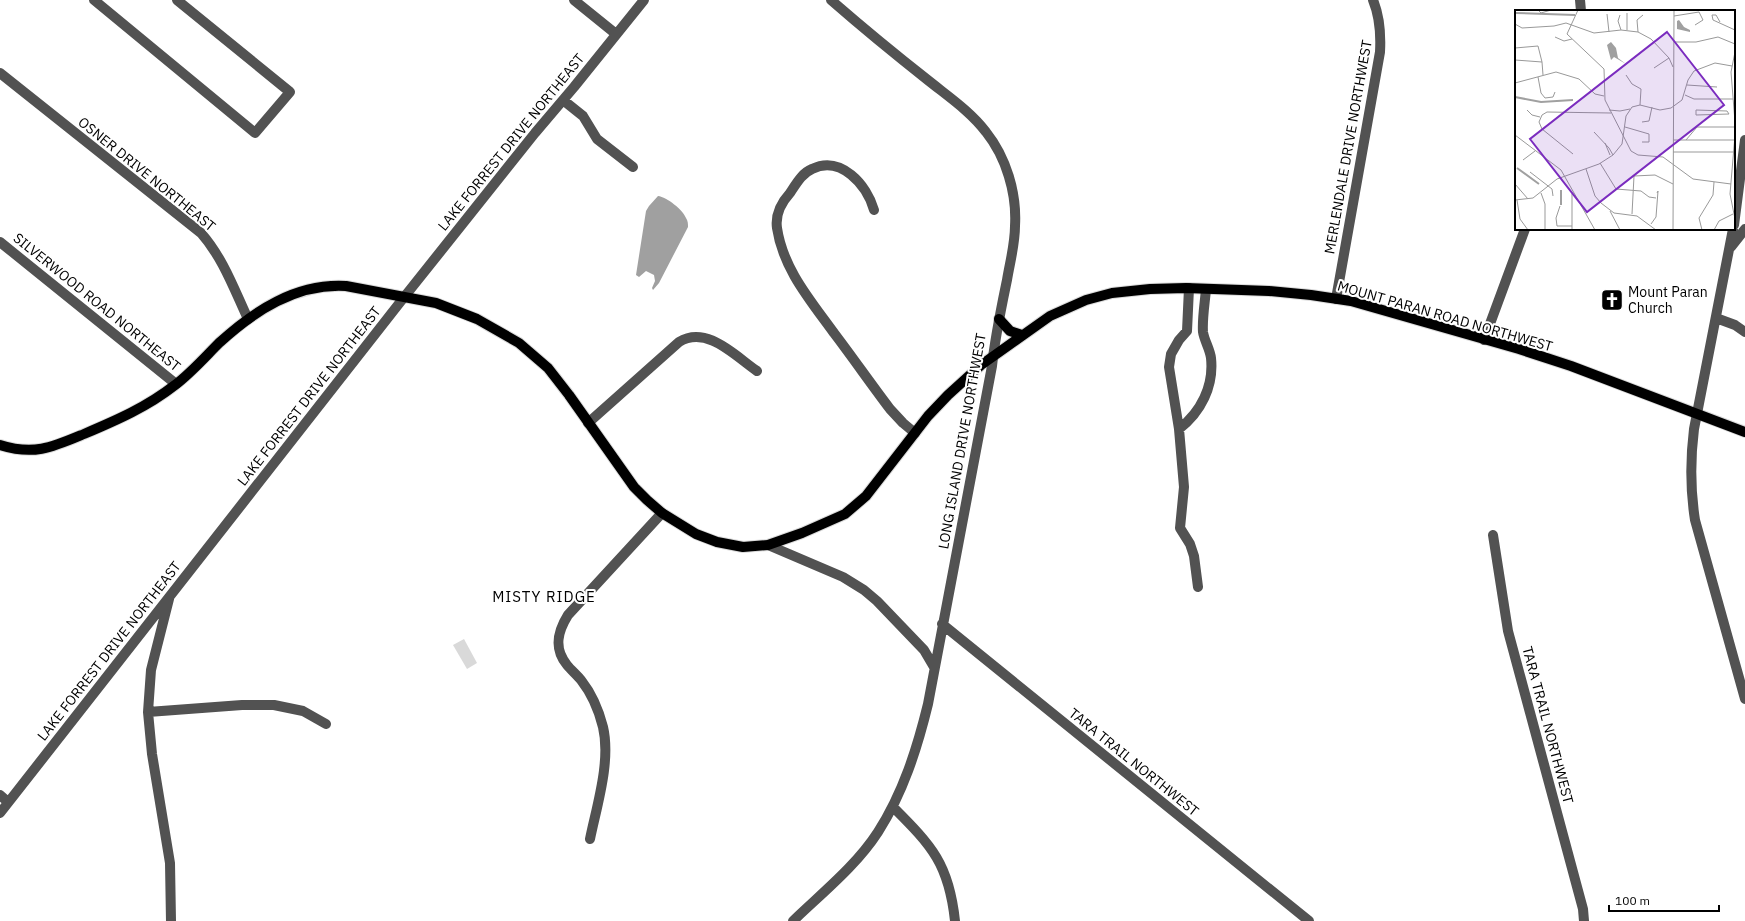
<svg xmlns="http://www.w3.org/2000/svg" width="1745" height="921" font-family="'IBM Plex Sans',sans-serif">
  <rect width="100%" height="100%" fill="#fff"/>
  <path fill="#d9d9d9" d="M464,639l13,24 -10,6 -14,-24z"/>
  <path fill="#a0a0a0" d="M658,196c9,1 25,14 28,22 2,3 2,6 2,9l-29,56 -6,7 -1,-2 3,-7 -1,-6 -8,-4 -7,6 -3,-2 10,-64 3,-5z"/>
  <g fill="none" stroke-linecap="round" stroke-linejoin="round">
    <g stroke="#dbdbdb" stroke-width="12">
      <path id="major" d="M999,319l11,12 12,4
        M0,445c34,11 53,2 84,-11 33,-14 63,-27 91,-49 16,-12 30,-28 44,-42 35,-32 77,-60 127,-57l90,17 41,16 42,24 29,25 21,27 65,92 13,13 15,13 34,21 21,8 26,5 25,-2 34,-12 43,-19 21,-18 62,-80 20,-21 33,-30 69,-49 36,-16 26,-7 38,-4 36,-1 83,3 42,4 40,6 168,48 52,17 174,66"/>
    </g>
    <path stroke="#525252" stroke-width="10" d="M94,0l161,133 35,-41 -113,-92
      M574,0l42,34
      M1580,0l1,11
      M0,73l201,160c22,25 33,56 47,86
      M563,100l20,16 14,23 36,28
      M874,210c-7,-25 -33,-55 -62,-41 -10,4 -16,15 -22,24 -9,10 -15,21 -13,35 6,41 34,73 57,105 19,25 37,51 56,76l13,14 12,10
      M1734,225l11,-85
      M1733,229l-39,200c-4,32 -4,59 1,91l50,179
      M0,242l176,142
      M1731,247l14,-18
      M1189,288l-2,43 -8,9 -8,14 -2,13 10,62 5,58 -4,41 10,16 4,12 4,31
      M1336,299l44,-247c1,-18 0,-35 -7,-52
      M1716,318l19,7 10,7
      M1484,340l41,-111
      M588,423l91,-81c28,-17 56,14 78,29
      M1179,429c22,-17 35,-43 32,-71 -1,-9 -7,-18 -8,-26 -1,-13 2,-30 3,-43
      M1493,535l15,96 75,278 1,12
      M768,545l75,32 21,13 13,11 47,49 10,17
      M169,599l-18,71 -3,42 4,42 18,109 1,58
      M942,624l367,297
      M148,712l94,-7h32l29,6 23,13
      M0,795l8,7
      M893,807c39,39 56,57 62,114
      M0,813l405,-517 130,-163 39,-46 70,-87
      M590,839c7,-34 21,-78 13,-112 -4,-16 -11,-33 -22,-47 -4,-5 -10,-10 -14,-15 -14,-17 -9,-34 1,-50l94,-102
      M793,921c29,-28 63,-55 85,-89 25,-39 39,-83 50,-128l64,-338c3,-29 9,-57 15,-86 3,-18 8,-36 8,-54 2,-33 -9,-69 -29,-94 -15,-20 -37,-35 -57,-51 -33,-26 -66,-53 -98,-81"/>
    <use href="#major" stroke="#000" stroke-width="10"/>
  </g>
  <defs>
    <g id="church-square" transform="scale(1.15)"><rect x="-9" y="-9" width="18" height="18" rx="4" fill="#000" stroke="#fff"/><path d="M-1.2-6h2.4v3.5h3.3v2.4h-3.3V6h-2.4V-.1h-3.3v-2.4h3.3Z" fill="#fff"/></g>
  </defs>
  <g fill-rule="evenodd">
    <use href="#church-square" x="1612" y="300"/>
  </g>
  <g text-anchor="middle" stroke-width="4" stroke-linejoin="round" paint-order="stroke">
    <g font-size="14" fill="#000" stroke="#fff">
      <text transform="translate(511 142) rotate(-51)" y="5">LAKE FORREST DRIVE NORTHEAST</text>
      <text transform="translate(1348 147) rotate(-80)" y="5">MERLENDALE DRIVE NORTHWEST</text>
      <text transform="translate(147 174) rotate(39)" y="5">OSNER DRIVE NORTHEAST</text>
      <text transform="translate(97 302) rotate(39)" y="5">SILVERWOOD ROAD NORTHEAST</text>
      <text transform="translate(1445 316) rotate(16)" y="5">MOUNT PARAN ROAD NORTHWEST</text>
      <text transform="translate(309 396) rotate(-52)" y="5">LAKE FORREST DRIVE NORTHEAST</text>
      <text transform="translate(962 441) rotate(-80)" y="5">LONG ISLAND DRIVE NORTHWEST</text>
      <text transform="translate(109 651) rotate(-52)" y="5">LAKE FORREST DRIVE NORTHEAST</text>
      <text transform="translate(1548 725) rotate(75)" y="5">TARA TRAIL NORTHWEST</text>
      <text transform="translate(1134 762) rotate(39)" y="5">TARA TRAIL NORTHWEST</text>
    </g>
    <g font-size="14" fill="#000" stroke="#fff" text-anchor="start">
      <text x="1628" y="297">Mount Paran<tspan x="1628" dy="16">Church</tspan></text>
    </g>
    <g font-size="15" letter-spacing="1" fill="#000" stroke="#fff">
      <text x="544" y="602">MISTY RIDGE</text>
    </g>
  </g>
  <g transform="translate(1515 10)">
    <rect width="220" height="220" fill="#fff"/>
    <path d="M164,10l5,7 6,3v2l-13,-3v-8zM96,32l5,6 2,10 8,6 -12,-7 -3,3 -4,-15z" fill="#a0a0a0"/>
    <path fill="none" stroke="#a0a0a0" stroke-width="2" d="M0,3l60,2M0,87l26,5 32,-2M2,158l22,16M46,180v15"/>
    <path fill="none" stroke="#999" stroke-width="1" d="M23,0l3,3 10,-3M63,0l-11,24 37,35 1,31 26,51 7,4 25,2 30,22 38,5M112,3v17M92,4l2,18M105,5l-2,6 3,9M159,6l25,-4 4,8 -8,5M205,12l-4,-7h-4l1,5 22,10M0,14l7,4 32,-2 12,-3 28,10 27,-3 17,2 13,7 18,19 4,9M123,22l-1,-12 6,-5M40,27l9,4 8,-2M159,32h22l22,-5 17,7M0,38l23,-2 4,16 1,13M220,42l-4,20 4,50M0,50l27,2M139,58l15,-10M111,65l6,9 9,5 -1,16M23,67l3,16 4,5 8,-1 2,-5M0,73l41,-11 23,7 16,15 9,2M172,75l30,2M170,85l9,4h39M12,100l5,5 8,2M94,100l11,1 10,-2M181,100l31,1 2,3 -33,1zM127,112l7,-1 3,-14M110,117l24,7v8h-7M79,122l15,16 4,7M0,125l46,35 34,60M220,125l-5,59 5,25M158,130h62M171,130l11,-13h38M90,133l5,12M158,142h62M58,144l-31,-25 -3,-7 3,-7 5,-3 64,1M8,150l12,-9M85,153l16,26 25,2 8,6 7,1M71,159l9,27 6,7 13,10 23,3 19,14M15,162l22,17 1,7M0,174l13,15M26,183l4,11v26M0,190l18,-2 24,-19 42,-15 14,-9 9,-11 4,-28 6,-9 8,-2 20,5 11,-2 11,-8 6,-20 6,-9 21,-8 17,3M2,190l3,19 8,11M45,196l-4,12 1,8h15M95,201l10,19M117,204l2,-38 21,-1 18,9M136,214l5,-7 2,-26 -1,2M57,220v-36M158,220l1,-220M187,220l-3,-12 14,-23 1,-13M199,220l5,-9 14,-7"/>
    <path fill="#7b2cbf" fill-opacity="0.15" stroke="#7b2cbf" stroke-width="2" d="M152,22l57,73 -137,107 -57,-73z"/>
    <rect width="220" height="220" fill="none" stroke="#000" stroke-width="2"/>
  </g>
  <path d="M1609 905v6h110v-6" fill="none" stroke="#000000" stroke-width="2"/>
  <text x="1615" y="905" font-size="12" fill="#000000" stroke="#ffffff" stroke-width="3" paint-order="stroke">100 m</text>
</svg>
